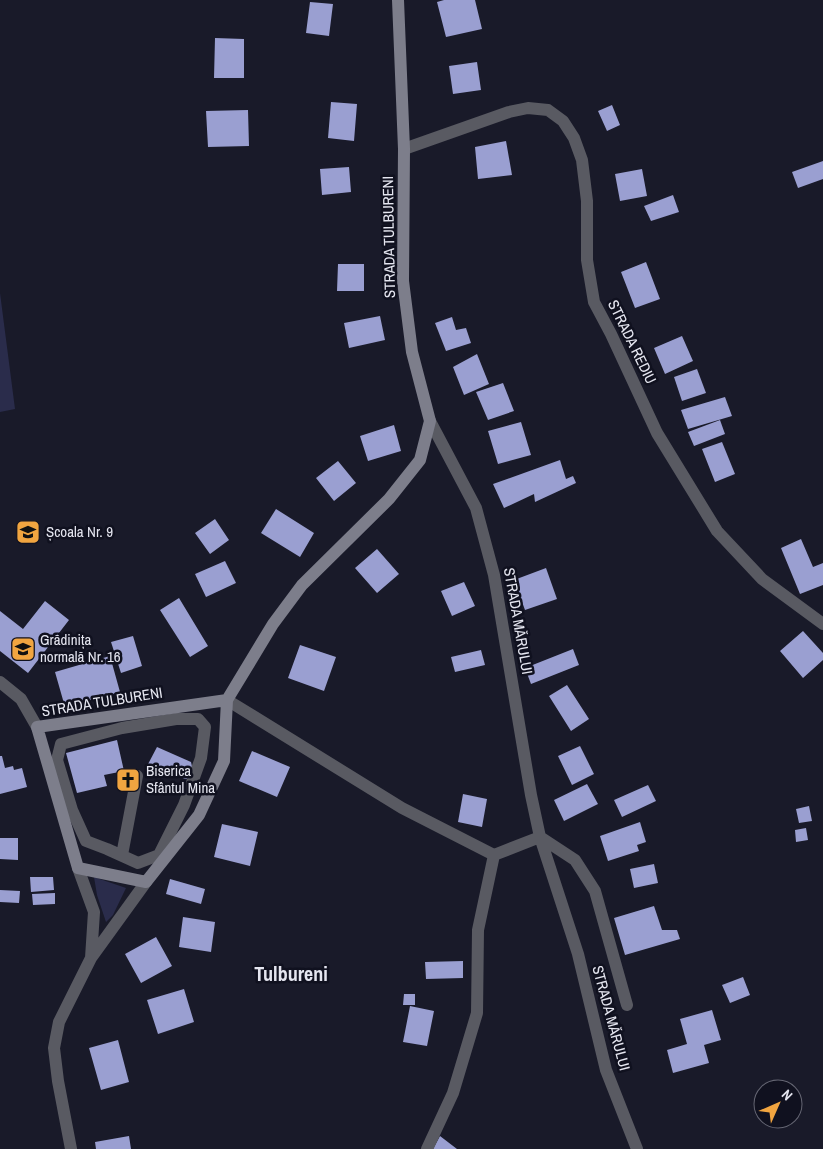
<svg xmlns="http://www.w3.org/2000/svg" width="823" height="1149" font-family="'Archivo Narrow',sans-serif">
  <rect width="100%" height="100%" fill="#191a29"/>
  <path fill="#2a2c4b" d="M0,293l15,116 -15,3z
    M94,877l32,11 -13,27 -7,7 -9,-27z"/>
  <path fill="#9a9fd1" d="M444,0h31l7,29 -36,8 -9,-35z
    M310,2l23,2 -4,32 -23,-3z
    M215,38l29,1v39h-30z
    M477,62l4,28 -28,4 -4,-28z
    M331,102l26,2 -3,37 -26,-3z
    M612,105l8,20 -13,6 -9,-20z
    M248,110l1,36 -41,1 -2,-36z
    M506,141l6,34 -34,4 -3,-32z
    M823,161v18l-25,9 -6,-16z
    M349,167l2,25 -29,3 -2,-26z
    M642,169l5,27 -27,5 -5,-27z
    M673,195l6,17 -28,9 -7,-15z
    M646,262l14,37 -25,9 -14,-36z
    M338,264h26v27h-27z
    M380,316l5,24 -36,8 -5,-25z
    M452,317l4,13 10,-2 5,15 -25,8 -11,-28z
    M682,336l11,25 -28,13 -11,-26z
    M477,354l12,30 -25,11 -11,-28z
    M697,369l9,24 -24,8 -8,-24z
    M503,383l11,28 -26,9 -12,-28z
    M725,397l7,19 -44,13 -7,-19z
    M720,420l5,14 -31,12 -6,-14z
    M521,422l10,33 -33,9 -10,-33z
    M394,425l7,26 -33,10 -8,-25z
    M722,442l13,32 -20,8 -13,-33z
    M560,460l6,19 7,-3 3,7 -41,19 -1,-8 -30,14 -11,-24z
    M338,461l18,22 -22,18 -18,-23z
    M276,509l38,24 -14,24 -39,-24z
    M215,519l14,21 -19,14 -15,-21z
    M801,539l12,28 10,-4v22l-23,9 -19,-46z
    M377,549l22,25 -22,19 -22,-25z
    M225,561l11,22 -30,14 -11,-23z
    M546,568l11,31 -32,11 -11,-30z
    M464,582l11,24 -23,10 -11,-25z
    M179,598l29,48 -18,11 -30,-47z
    M45,601l24,19 -41,53 -28,-22v-40l23,18z
    M803,631l20,22v7l-20,18 -23,-27z
    M133,636l9,30 -21,7 -10,-31z
    M300,645l36,12 -12,34 -36,-13z
    M573,649l6,16 -48,19 -6,-16z
    M481,650l4,15 -30,7 -4,-15z
    M110,656l10,36 -55,15 -10,-35z
    M567,685l22,34 -18,12 -22,-35z
    M117,740l7,31 -20,4 3,11 -30,7 -11,-40z
    M580,746l14,28 -22,11 -14,-29z
    M157,747l34,15 2,9 -3,9 -44,-12z
    M252,751l38,16 -13,30 -38,-16z
    M0,756h2l3,12 8,-2 1,4 8,-2 5,19 -27,7z
    M587,784l11,20 -34,17 -10,-21z
    M648,785l8,16 -34,16 -8,-17z
    M463,794l24,5 -5,28 -24,-5z
    M809,806l3,15 -13,2 -3,-14z
    M640,822l6,20 -9,3 2,6 -31,10 -8,-25z
    M222,824l36,8 -8,34 -36,-9z
    M806,828l2,12 -12,2 -1,-12z
    M0,838h18v22l-18,-1z
    M654,864l4,19 -24,5 -4,-19z
    M30,877h23l1,13 -23,2z
    M170,879l35,10 -4,15 -35,-10z
    M0,890l20,1 -1,12 -19,-1z
    M55,893v11l-22,1 -1,-11z
    M654,906l8,24h15l3,9 -55,16 -11,-37z
    M183,917l32,5 -4,30 -32,-5z
    M156,937l16,29 -31,17 -16,-29z
    M463,961v17l-37,1 -1,-17z
    M743,977l7,18 -20,8 -8,-18z
    M184,989l10,33 -36,12 -11,-34z
    M404,994h11v11h-12z
    M410,1006l24,5 -7,35 -24,-4z
    M712,1010l9,30 -17,5 5,18 -36,10 -6,-23 20,-6 -7,-25z
    M118,1040l11,42 -28,8 -12,-42z
    M129,1136l2,13h-35l-1,-7z
    M440,1136l17,13h-24z"/>
  <g fill="none" stroke-linecap="round" stroke-linejoin="round">
    <path stroke="#595a62" stroke-width="12" d="M404,149l105,-37 19,-4 20,2 15,11 11,17 8,22 5,41v59l7,42 17,32 46,99 60,98 45,48 61,45
      M430,421l46,87 18,67 37,220 9,42 38,117 28,116 31,79
      M0,682l21,17 16,28
      M227,700l175,108 92,47
      M176,719h22l7,8 -4,31 -17,47 -25,50 -21,8 -31,-14 -21,-8 -14,-31 -15,-50 4,-16 61,-16z
      M122,855l15,-79
      M78,868l16,44 -3,46 55,-76
      M71,1149l-13,-68 -4,-33 5,-26 32,-64
      M427,1149l26,-56 24,-80 1,-83 16,-75 46,-18 35,23 20,31 32,114"/>
    <path stroke="#7d7e8b" stroke-width="12" d="M227,700l-190,27 41,141 68,14 53,-67 25,-54 3,-61 46,-76 29,-39 87,-86 31,-39 10,-39 -18,-69 -9,-71 1,-132 -6,-149"/>
  </g>
  <defs>
    <g id="school-square" transform="scale(1.25)"><rect x="-9" y="-9" width="18" height="18" rx="4" fill="#f1a540" stroke="#10111f"/><path d="M0-5L7-2L0 1L-7-2ZM-4 1L0 2.5L4 1V4Q0 6-4 4Z" fill="#111"/></g>
    <g id="church-square" transform="scale(1.25)"><rect x="-9" y="-9" width="18" height="18" rx="4" fill="#f1a540" stroke="#10111f"/><path d="M-1.2-6h2.4v3.5h3.3v2.4h-3.3V6h-2.4V-.1h-3.3v-2.4h3.3Z" fill="#111"/></g>
  </defs>
  <g fill-rule="evenodd">
    <use href="#school-square" x="28" y="532"/>
    <use href="#school-square" x="23" y="649"/>
    <use href="#church-square" x="128" y="780"/>
  </g>
  <g text-anchor="middle" stroke-width="5" stroke-linejoin="round" paint-order="stroke">
    <g font-size="15" fill="#e5e6f0" stroke="#10111f">
      <text transform="translate(389 237) rotate(-91)" y="5">STRADA TULBURENI</text>
      <text transform="translate(632 342) rotate(64)" y="5">STRADA REDIU</text>
      <text transform="translate(518 621) rotate(80)" y="5">STRADA MĂRULUI</text>
      <text transform="translate(102 702) rotate(-9)" y="5">STRADA TULBURENI</text>
      <text transform="translate(611 1018) rotate(75)" y="5">STRADA MĂRULUI</text>
    </g>
    <g font-size="15" fill="#e5e6f0" stroke="#10111f" text-anchor="start">
      <text x="46" y="537">Școala Nr. 9</text>
      <text x="40" y="645">Grădinița<tspan x="40" dy="17">normală Nr. 16</tspan></text>
      <text x="146" y="776">Biserica<tspan x="146" dy="17">Sfântul Mina</tspan></text>
    </g>
    <g font-size="20" font-weight="bold" fill="#e5e6f0" stroke="#10111f">
      <text x="291" y="981">Tulbureni</text>
    </g>
  </g>
  <g transform="translate(778 1104) rotate(45)"><circle r="24" fill="#10111f" stroke="#656673"/>
  <path d="M0-4L9 19L0 12L-9 19Z" fill="#f1a540"/>
  <text y="-8" font-size="14" font-weight="bold" text-anchor="middle" fill="#e5e6f0">N</text>
  </g>
</svg>
